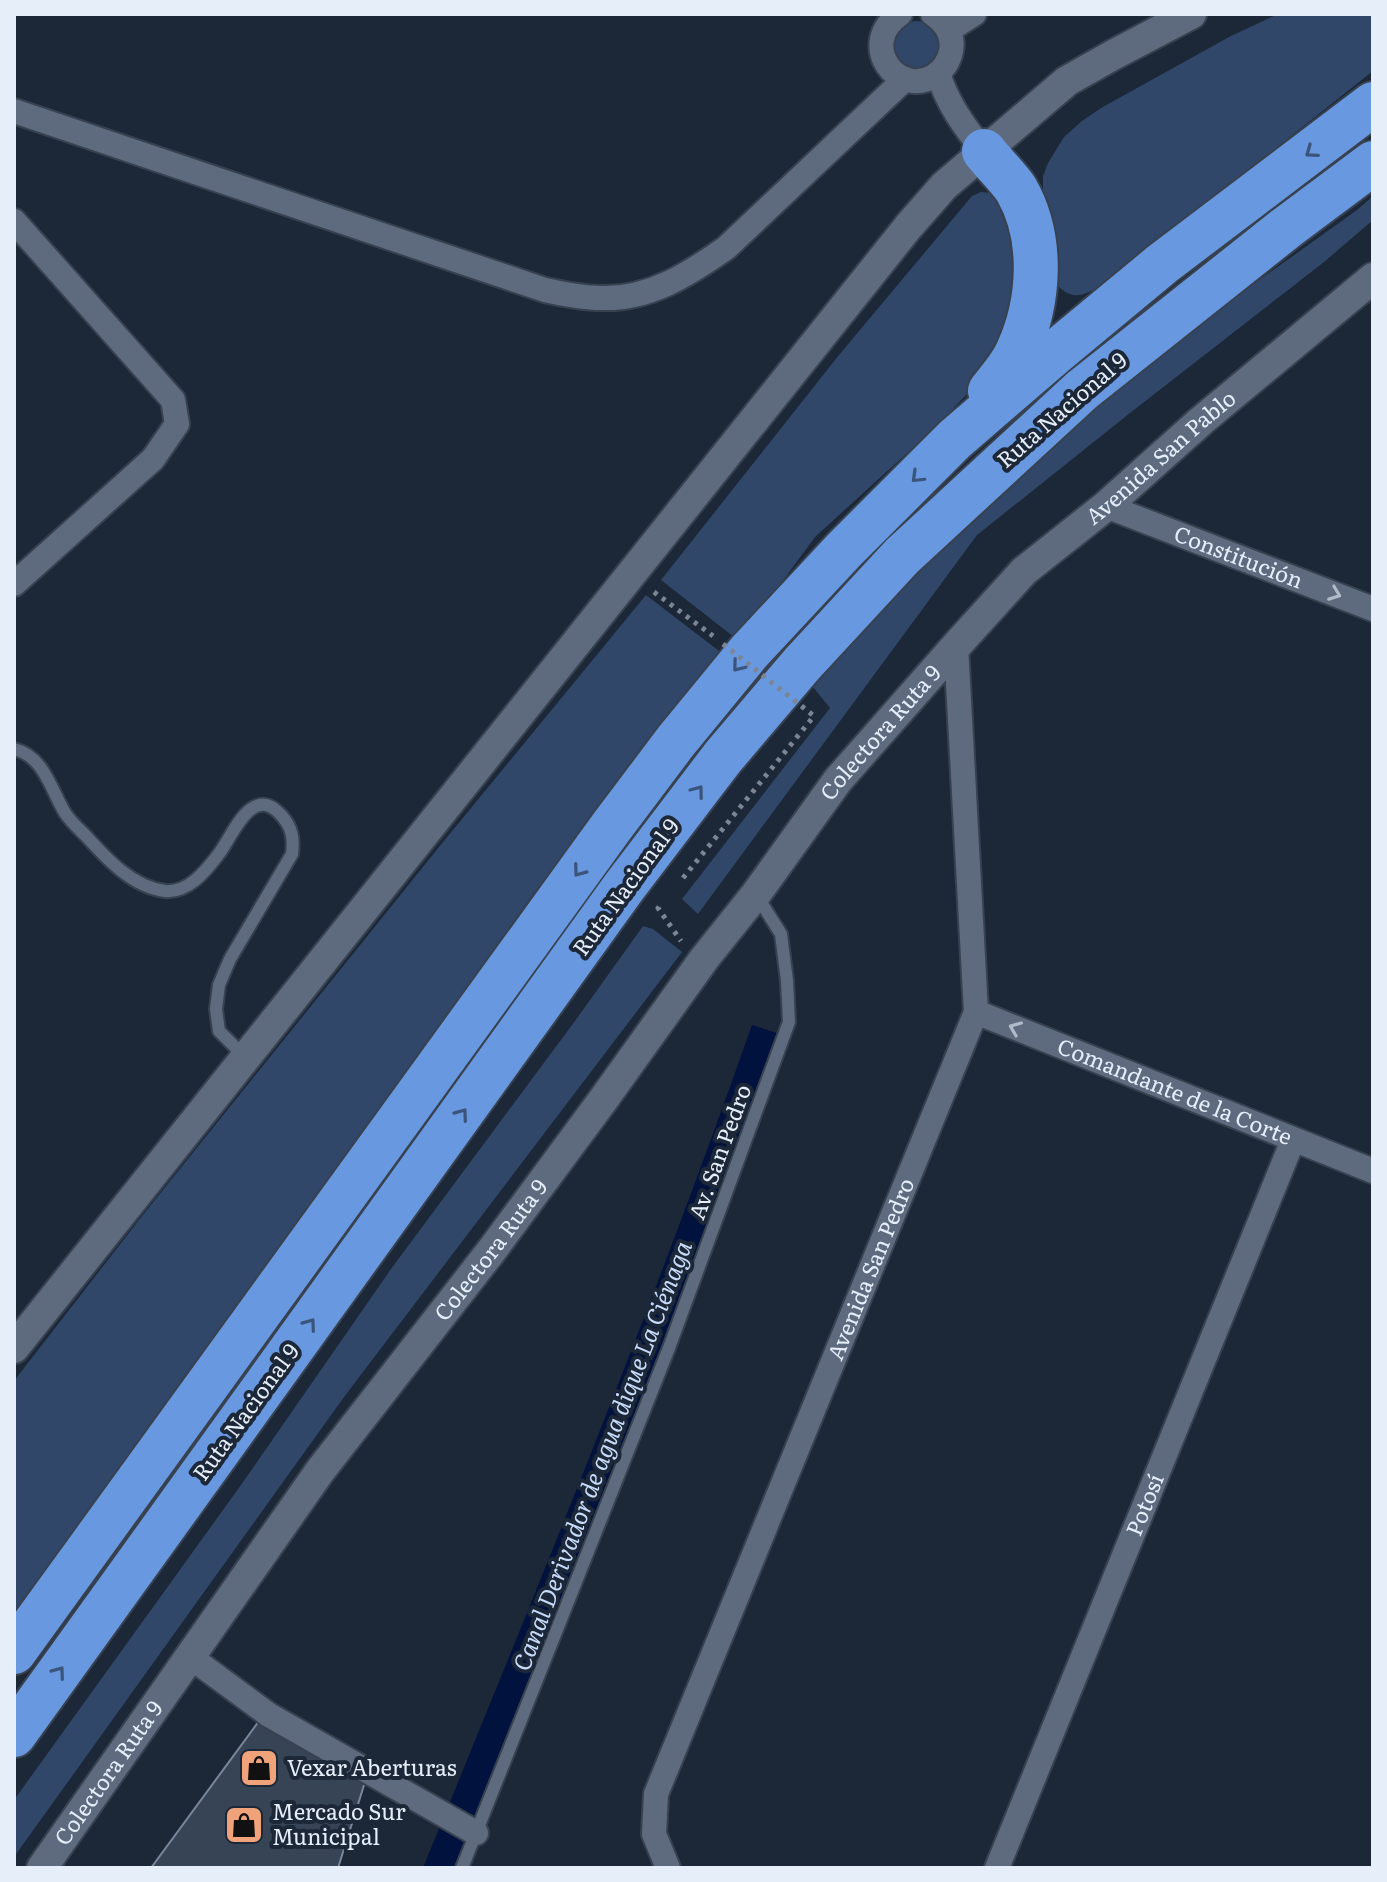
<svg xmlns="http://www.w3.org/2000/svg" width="1387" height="1882" font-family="Literata,serif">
  <rect width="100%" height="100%" fill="#1c2738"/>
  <path fill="#304769" d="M1278,14h95v57l-270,214c-21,11 -30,17 -48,-2l-12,-94v-13l5,-13 16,-26 18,-16 19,-13 128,-71z
    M892 45a24 24 0 1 1 48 0a24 24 0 1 1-48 0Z
    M981,192l10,1 11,5 15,53 -3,42 -6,36 -19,41 -49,53 -125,114 -45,61 -36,39 -73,-57 178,-225 133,-159z
    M1373,196v24l-49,42 -194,151 -153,122 -279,379 -16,-15 148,-191 -17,-21 61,-73 102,-101 135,-127 246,-176z
    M646,595l77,59 -189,239 -520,730v-242l128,-165 297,-369z
    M643,926l10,3 29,23 -338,445 -330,460v-57l227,-315 150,-216 184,-248z"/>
  <path fill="#00123d" d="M752,1025l28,9c-98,282 -213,558 -326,834h-31c114,-279 229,-558 329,-843z"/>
  <path fill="#374456" stroke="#79879c" stroke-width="2" d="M259,1721l106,61 -27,86h-187z"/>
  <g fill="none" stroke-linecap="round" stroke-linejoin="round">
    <g stroke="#37414f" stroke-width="16">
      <path id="service" d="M14,749c30,7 37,41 51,64 6,9 14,16 21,23 20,22 46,51 79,55 23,2 40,-19 53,-36 14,-17 33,-73 63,-40 11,12 13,23 11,39l-62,105 -11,26 -3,24 3,22 25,25
        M462,1868l207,-520 120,-326 -2,-41 -6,-47 -24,-38"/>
    </g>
    <g stroke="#37414f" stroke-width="28">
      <g id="minor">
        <path d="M900,14c-43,30 -3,84 34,62 9,-6 15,-15 17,-25 3,-16 -5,-28 -18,-37"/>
        <path d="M949,30l25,-16"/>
        <path d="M938,73c9,30 27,55 46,78"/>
        <path d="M14,111l531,179c18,4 37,8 56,8 48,2 88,-24 125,-50l179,-169"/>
        <path d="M14,221l159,179 4,24 -24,35 -139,125"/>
        <path id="s1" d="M1106,506l267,103"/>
        <path id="s2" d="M976,1012l397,159"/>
        <path d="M189,1656l80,59 207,118"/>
        <path id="s3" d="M668,1868l-14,-34 2,-40 320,-782 -20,-366"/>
        <path id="s4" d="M997,1868l296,-728"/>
      </g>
    </g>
    <g stroke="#37414f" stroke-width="34">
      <g id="tertiary">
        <path d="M14,1348l894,-1121 36,-41 123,-105 46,-26 78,-41"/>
        <path id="s5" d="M42,1868l278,-397 172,-221 111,-150 101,-141 52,-65 82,-114 118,-134 68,-75 82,-65 95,-85 172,-143"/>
      </g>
    </g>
    <g stroke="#37414f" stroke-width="48">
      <path id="motorway" d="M984,151c10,13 23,25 32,38 28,48 24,112 2,161 -6,15 -18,28 -28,41
        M14,1652l598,-826 64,-85 73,-89 95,-102 111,-111 101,-87 106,-88 211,-160
        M14,1735l610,-848 99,-130 79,-93 100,-108 180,-166 204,-162 87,-65"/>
    </g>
    <path stroke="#7c8594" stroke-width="5" stroke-dasharray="4 6" stroke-linecap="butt" d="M654,592l59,44
      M683,878l131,-162
      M659,907l-1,1 23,33"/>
    <use href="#service" stroke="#5e6b7f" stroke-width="12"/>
    <use href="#minor" stroke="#5e6b7f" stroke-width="24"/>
    <use href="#tertiary" stroke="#5e6b7f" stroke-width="30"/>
    <use href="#motorway" stroke="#6898df" stroke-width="44"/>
    <path stroke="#7c8594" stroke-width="5" stroke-dasharray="4 6" stroke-linecap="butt" d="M723,644l91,72"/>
  </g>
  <defs><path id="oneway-chevron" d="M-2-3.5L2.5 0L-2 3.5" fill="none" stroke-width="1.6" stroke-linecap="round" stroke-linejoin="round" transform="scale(2)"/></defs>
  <g stroke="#3a547b">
    <use href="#oneway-chevron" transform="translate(1311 152) rotate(144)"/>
    <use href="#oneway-chevron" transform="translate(917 477) rotate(136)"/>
    <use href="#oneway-chevron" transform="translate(738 666) rotate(129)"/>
    <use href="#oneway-chevron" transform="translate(698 791) rotate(-53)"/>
    <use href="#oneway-chevron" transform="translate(579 871) rotate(126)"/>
    <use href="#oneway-chevron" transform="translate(462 1114) rotate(-54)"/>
    <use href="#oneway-chevron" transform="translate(310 1324) rotate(-54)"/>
    <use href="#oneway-chevron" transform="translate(59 1672) rotate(-54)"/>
  </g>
  <g stroke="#b0bac9">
    <use href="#oneway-chevron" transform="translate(1335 594) rotate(21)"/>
    <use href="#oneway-chevron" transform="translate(1015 1028) rotate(-158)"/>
  </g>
  <defs>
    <g id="shop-square" transform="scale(2)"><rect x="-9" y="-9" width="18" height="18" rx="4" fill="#f0a27a" stroke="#1c2738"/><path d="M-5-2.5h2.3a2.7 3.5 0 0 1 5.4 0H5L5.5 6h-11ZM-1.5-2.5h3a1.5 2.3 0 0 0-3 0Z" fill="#111"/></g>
  </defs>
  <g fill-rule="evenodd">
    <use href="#shop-square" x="259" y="1768"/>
    <use href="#shop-square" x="244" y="1825"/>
  </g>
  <g text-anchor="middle" stroke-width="8" stroke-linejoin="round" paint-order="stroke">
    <g font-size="22" fill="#e6eefa" stroke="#1c2738">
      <text transform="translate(1062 410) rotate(-41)" y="8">Ruta Nacional 9</text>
      <text dy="8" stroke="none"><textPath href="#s5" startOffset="1806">Avenida San Pablo</textPath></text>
      <text dy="8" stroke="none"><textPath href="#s1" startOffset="142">Constitución</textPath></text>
      <text dy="8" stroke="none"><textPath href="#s5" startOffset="1412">Colectora Ruta 9</textPath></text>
      <text transform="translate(626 887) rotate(-54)" y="8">Ruta Nacional 9</text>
      <text dy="8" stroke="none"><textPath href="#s2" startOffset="214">Comandante de la Corte</textPath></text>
      <text transform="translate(720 1152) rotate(-70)" y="8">Av. San Pedro</text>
      <text dy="8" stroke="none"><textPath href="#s5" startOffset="764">Colectora Ruta 9</textPath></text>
      <text dy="8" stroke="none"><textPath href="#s3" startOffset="644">Avenida San Pedro</textPath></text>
      <text transform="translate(246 1412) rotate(-54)" y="8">Ruta Nacional 9</text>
      <text dy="8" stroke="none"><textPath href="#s4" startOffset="392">Potosí</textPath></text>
      <text dy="8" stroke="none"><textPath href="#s5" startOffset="116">Colectora Ruta 9</textPath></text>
    </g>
    <g font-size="22" fill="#e6eefa" stroke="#1c2738" text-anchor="start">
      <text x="287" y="1776">Vexar Aberturas</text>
      <text x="272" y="1820">Mercado Sur<tspan x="272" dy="25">Municipal</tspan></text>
    </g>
    <g font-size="24" font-style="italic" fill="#c7dbfa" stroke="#1c2738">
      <text transform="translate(603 1456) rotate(-69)" y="8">Canal Derivador de agua dique La Ciénaga</text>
    </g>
  </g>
  <rect width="1387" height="1882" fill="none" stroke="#e6eefa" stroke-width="32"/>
</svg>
